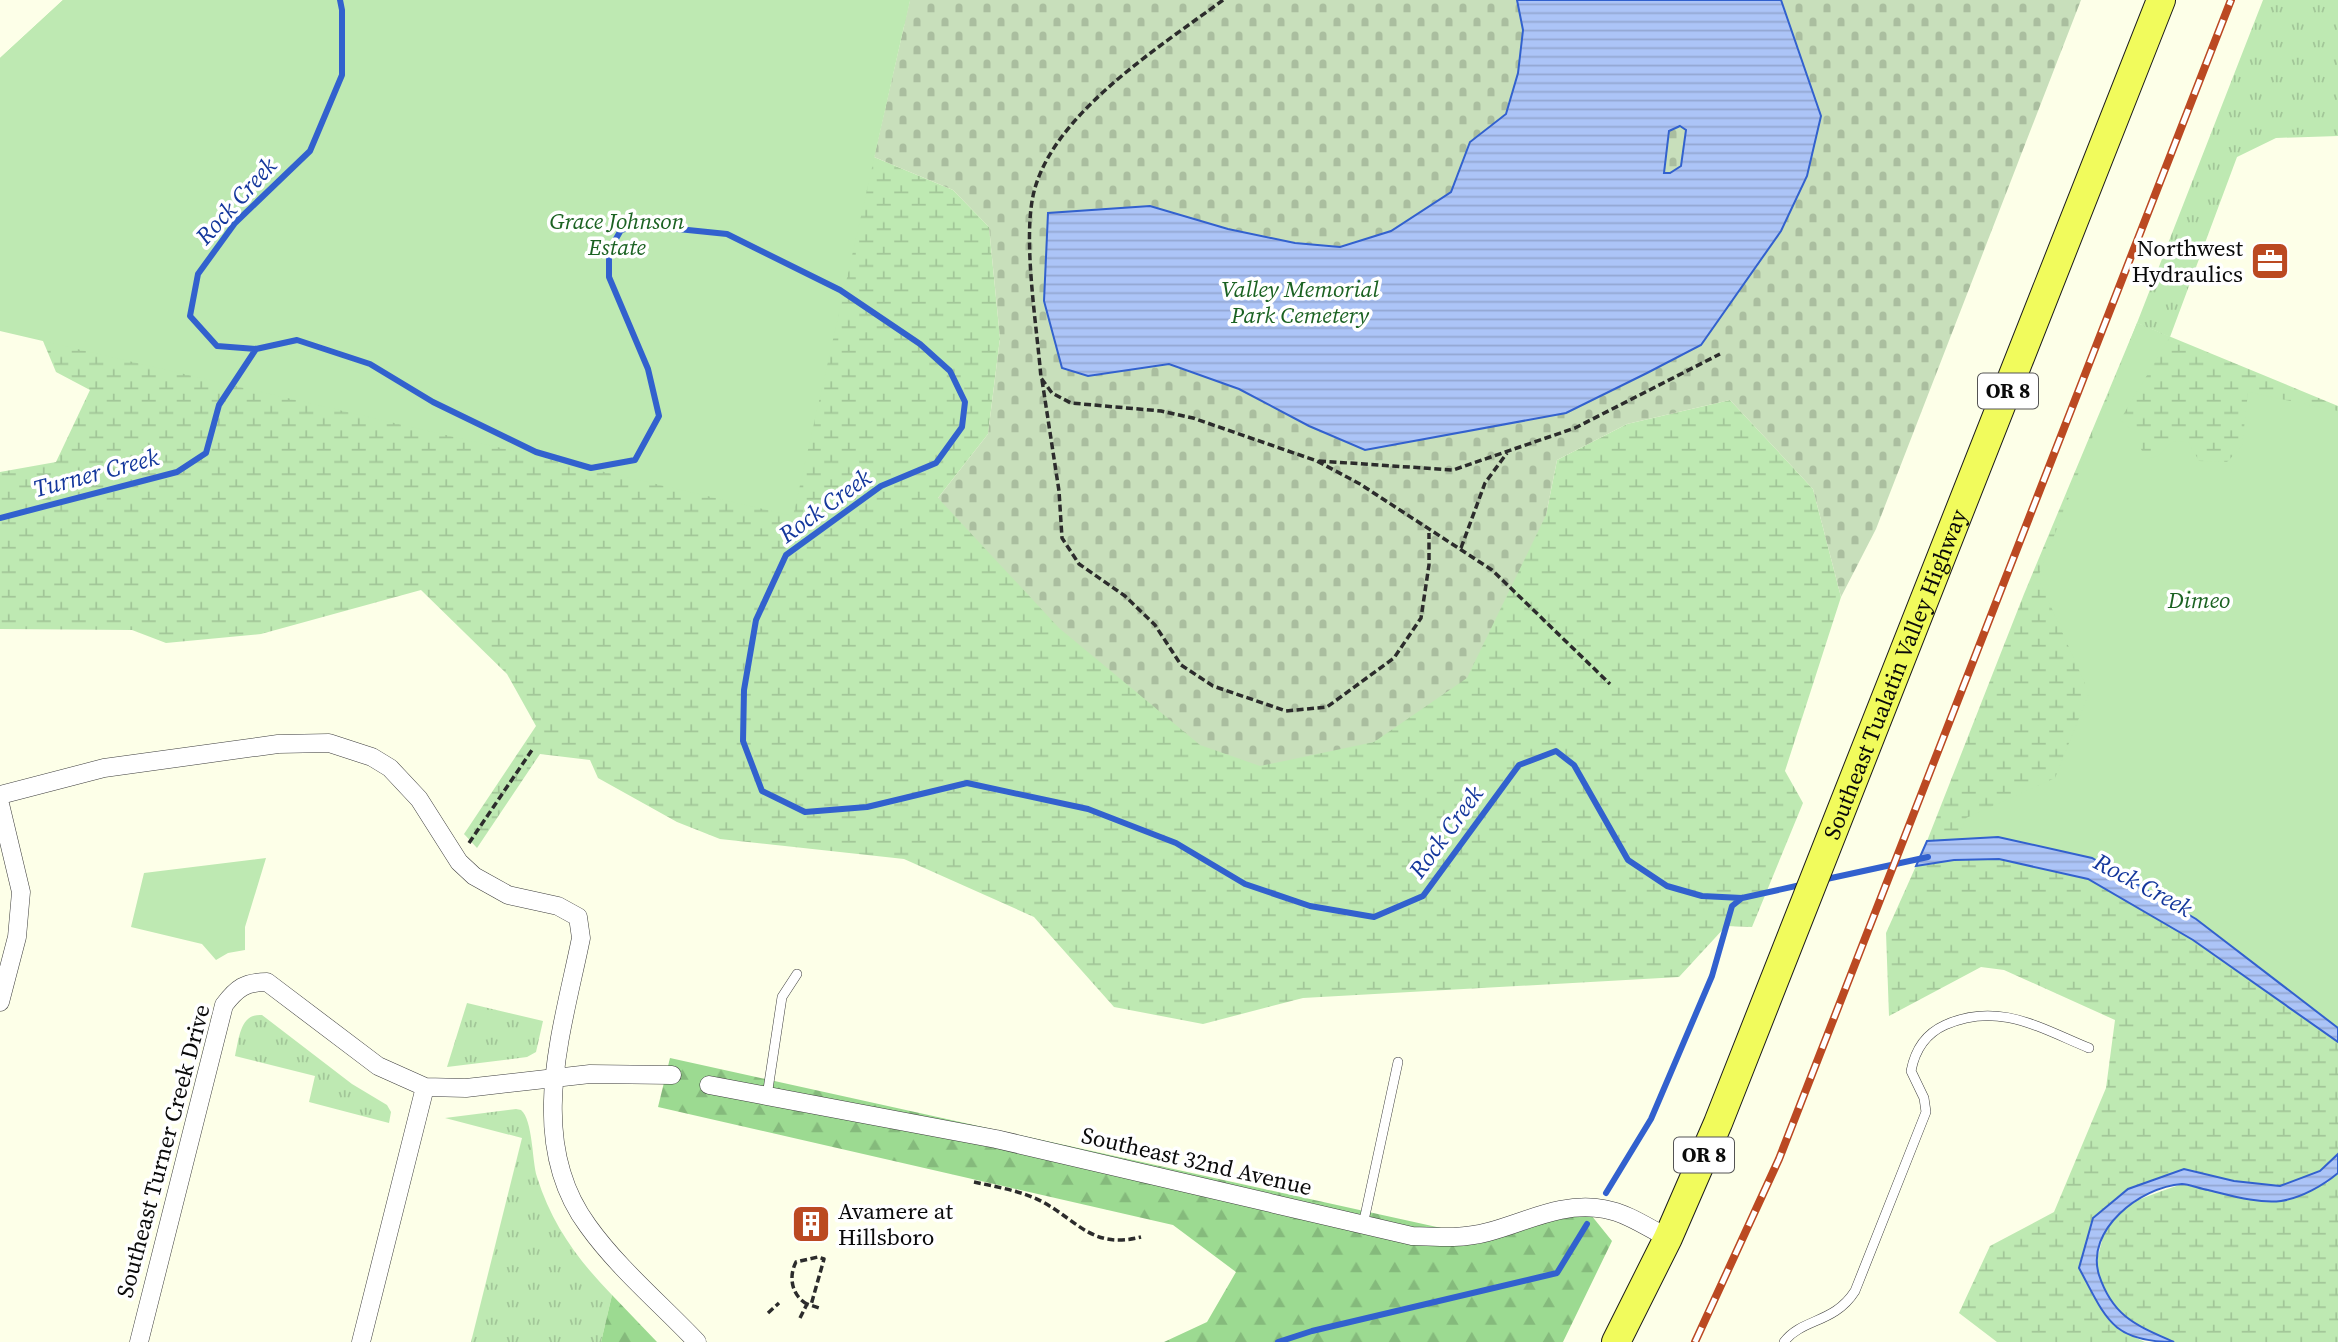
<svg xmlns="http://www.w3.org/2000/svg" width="2338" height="1342" font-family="'Source Serif 4',serif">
  <defs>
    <pattern id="grass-tufts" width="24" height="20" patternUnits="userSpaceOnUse" patternTransform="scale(1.75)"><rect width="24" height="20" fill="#bee9b2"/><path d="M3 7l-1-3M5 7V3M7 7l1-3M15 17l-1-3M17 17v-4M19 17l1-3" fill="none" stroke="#a2c698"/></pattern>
    <pattern id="forest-firs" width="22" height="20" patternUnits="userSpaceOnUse" patternTransform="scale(1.75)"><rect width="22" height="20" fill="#9cda91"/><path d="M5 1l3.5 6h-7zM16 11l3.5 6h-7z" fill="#85ba7c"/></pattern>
    <pattern id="wetland-marsh" width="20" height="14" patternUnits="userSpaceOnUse" patternTransform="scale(1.75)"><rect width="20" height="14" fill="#bee9b2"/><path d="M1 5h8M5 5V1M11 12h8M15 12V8" fill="none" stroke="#a2c698"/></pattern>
    <pattern id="cemetery-stones" width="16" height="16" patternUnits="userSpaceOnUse" patternTransform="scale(1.75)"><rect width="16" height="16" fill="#c8dfbb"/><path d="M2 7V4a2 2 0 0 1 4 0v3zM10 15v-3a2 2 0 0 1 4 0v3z" fill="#aabe9f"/></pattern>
    <pattern id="water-rules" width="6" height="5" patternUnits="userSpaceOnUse" patternTransform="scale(1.75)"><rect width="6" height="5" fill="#acc4f7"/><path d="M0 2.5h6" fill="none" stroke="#93a7d2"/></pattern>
  </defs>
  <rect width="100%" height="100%" fill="#fdffe8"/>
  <path fill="url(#grass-tufts)" d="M2263,0h75v136l-62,2 -39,19 -67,180 -33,-14z
    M467,1003l76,18 -7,31 -9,5 -80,10z
    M262,1015l90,69 35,21 4,7 -2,11 -80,-21 6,-26 -80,-20c4,-17 5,-43 27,-41z
    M516,1109l5,1c12,10 11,51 16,67 15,48 41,83 75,118l-11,47h-130l51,-204 -77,-20z"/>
  <path fill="url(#forest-firs)" d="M670,1058l794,175 119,-28 29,36 -49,101h-399l43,-20 29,-50 -63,-47 -515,-118z
    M612,1295l45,47h-56z"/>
  <path fill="url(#wetland-marsh)" d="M63,0h847l-5,24 -116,129 85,4 79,33 36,37 11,111 -12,96 -50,64 608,17 11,-55 70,-36 103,-24 83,89 28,108 -56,174 18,32 -51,124 -26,-1 -47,51 -376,21 -100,26 -89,-17 -80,-90 -130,-58 -184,-20 -43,-17 -79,-44 -8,-18 -50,-6 -63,94 -13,-14 72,-108 -29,-52 -86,-84 -160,44 -95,9 -34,-13 -132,-1v-157l56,-10 34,-72 -34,-18 -13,-31 -43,-283z
    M2137,323l201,83v622l-142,-109 -198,-82 -71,4 97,-247z
    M1999,859l89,20 105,61 145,102v112l-18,17 -40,15 -46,-5 -50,-12 -56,20 -48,79c20,39 22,55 65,74h-148l-38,-29 31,-67 64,-34 52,-124 9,-68 -111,-50 -23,-3 -92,49 -3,-83 30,-67 38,-6z
    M2338,1173v169h-164l-45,-20 -23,-27 -10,-31 10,-39 29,-24 27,-10 20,-7 47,11 98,-12z"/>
  <path fill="url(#cemetery-stones)" d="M910,0h1171l-205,529 -35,68 -28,-108 -83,-89 -103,24 -70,36 -11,55 -79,163 -93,64 -114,24 -60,-21 -141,-117 -121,-130 50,-64 12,-96 -11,-111 -36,-37 -79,-33z"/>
  <path fill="#bee9b2" d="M63,0h847l-117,516 -793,-185v-273z
    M2137,323l33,14 -50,83 11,9 15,30 12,-3 14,-14 16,-1 11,20 28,1 15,-16 6,-54 90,19v627l-227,-159 -158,-27 13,-34 89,-40 34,-85 -51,-116z
    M266,858l-21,69v23l-17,3 -12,7 -14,-16 -71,-17 13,-54z"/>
  <path fill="url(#water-rules)" stroke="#3261ce" stroke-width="2" fill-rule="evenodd" d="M1517,0h264l40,116 -14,60 -26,55 -80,114 -54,28 -81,40 -201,37 -56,-24 -70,-37 -70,-25 -81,12 -26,-8 -18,-67 4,-88 102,-7 78,23 67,14 45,4 51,-16 60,-39 19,-50 36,-28 12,-41 5,-43zM1680,126l6,4 -5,36 -11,7h-6l5,-42z
    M1998,837l94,21 104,61 142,109v14l-145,-102 -105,-61 -89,-20 -45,1 -38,6 11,-25z
    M2338,1154v19c-14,12 -37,25 -57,28 -22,3 -52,-6 -73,-11 -8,-1 -19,-6 -26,-6 -42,3 -97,46 -83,91 14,42 37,50 75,67 -63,0 -68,-24 -95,-74l14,-50 35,-29 56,-20 50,12 46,5 40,-15z"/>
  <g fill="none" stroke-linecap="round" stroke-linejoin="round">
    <path stroke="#3261ce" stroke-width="6" d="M340,0l2,10v65l-32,76 -75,72 -37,51 -8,42 27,30 39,3 41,-9 73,24 63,38 103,50 55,16 44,-8 24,-44 -11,-47 -39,-92v-26l12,-21 18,-5 88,9 113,56 80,54 30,27 15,31 -3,25 -26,36 -55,23 -95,69 -30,65 -12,70 -1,51 19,50 43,21 62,-5 100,-24 121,26 88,34 69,41 65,22 64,11 49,-21 96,-131 37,-14 18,14 54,95 39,26 35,10 40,2 63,-14
      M0,518l177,-46 29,-19 13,-48 37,-56
      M1822,880l106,-23
      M1606,1193l45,-74 61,-143 20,-70 10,-8
      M1278,1342l34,-11 245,-58 30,-49"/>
    <g stroke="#3d3d3d" stroke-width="10">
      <path id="service" d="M767,1096l15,-99 15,-23
        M1363,1225l35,-163
        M1784,1342c18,-24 50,-18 71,-51l71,-179 -2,-14 -13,-27c4,-21 14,-37 34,-46 53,-24 95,3 144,23"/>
    </g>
    <g stroke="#3d3d3d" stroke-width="19">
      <path id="minor" d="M0,795l104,-27 174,-24 51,-1 43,14 18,11 29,31 40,63 15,14 34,19 50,11 20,11 3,21c-19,94 -56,203 7,288 30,42 73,78 109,116
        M0,804l21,88 -4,45 -17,65
        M709,1085l287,54 416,97c25,1 51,3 76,-4 38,-10 75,-31 116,-23 23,4 43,18 64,29
        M139,1342l85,-337c13,-17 21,-23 43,-23l111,84 47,21 41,1 124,-14 82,1
        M361,1342l64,-255"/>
    </g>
    <g stroke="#1b1b1b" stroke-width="30">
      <g id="primary">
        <path id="s1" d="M1616,1342l52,-104 50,-115 443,-1123"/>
      </g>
    </g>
    <path stroke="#2c2c2c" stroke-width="3.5" stroke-dasharray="7 3.5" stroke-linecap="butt" d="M1223,0c-63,47 -173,115 -190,196 -10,48 4,131 8,182l11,15 19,10 90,8 32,7 124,43 43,23 132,86 118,114
      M1042,380l17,111 3,47 17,26 46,32 30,29 26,40 32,21 73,25 41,-4 67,-49 27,-40 8,-53v-32
      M1319,461l134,9 122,-42 145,-74
      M1461,548l24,-65 22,-30
      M469,843l63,-93
      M974,1182c23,5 48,9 69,20 37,21 50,47 98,35
      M906,1212l15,3
      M807,1304c-15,-8 -19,-27 -11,-42l22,-5 6,2 -13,46
      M768,1313l11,-10
      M800,1318l7,-14 15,5"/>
    <use href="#service" stroke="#fff" stroke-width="9"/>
    <use href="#minor" stroke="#fff" stroke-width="18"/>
    <use href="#primary" stroke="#f1fb5c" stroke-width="28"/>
    <g stroke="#bb4922" stroke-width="8">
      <path id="rail" d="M1695,1342l84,-183 452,-1159"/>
    </g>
    <use href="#rail" stroke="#fff" stroke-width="5" stroke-dasharray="16" stroke-linecap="butt"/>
  </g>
  <defs>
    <g id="office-square" transform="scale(2.0125)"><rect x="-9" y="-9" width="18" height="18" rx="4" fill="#bb4922" stroke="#fff"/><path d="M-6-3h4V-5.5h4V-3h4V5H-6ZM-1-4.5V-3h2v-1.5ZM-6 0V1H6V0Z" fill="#fff"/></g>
    <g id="building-square" transform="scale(2.0125)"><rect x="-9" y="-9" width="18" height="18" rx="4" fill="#bb4922" stroke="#fff"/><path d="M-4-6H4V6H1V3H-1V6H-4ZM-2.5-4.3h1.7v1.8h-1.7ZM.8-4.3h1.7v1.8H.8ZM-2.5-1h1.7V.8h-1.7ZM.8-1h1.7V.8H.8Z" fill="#fff"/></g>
  </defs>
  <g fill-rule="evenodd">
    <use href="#office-square" x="2270" y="261"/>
    <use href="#building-square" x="811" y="1224"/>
  </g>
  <g text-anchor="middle" stroke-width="7" stroke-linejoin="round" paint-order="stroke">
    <g fill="#fff" stroke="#545454" stroke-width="2">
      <rect x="1978" y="373.5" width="60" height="35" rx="5"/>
      <rect x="1674" y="1137.5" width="60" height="35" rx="5"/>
    </g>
    <g font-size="21" font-weight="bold" fill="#0a0a0a">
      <text x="2008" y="398">OR 8</text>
      <text x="1704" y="1162">OR 8</text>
    </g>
    <g font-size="23" font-style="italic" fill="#1b6222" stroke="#fff">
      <text x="617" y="229">Grace Johnson<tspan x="617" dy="26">Estate</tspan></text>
      <text x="1300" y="297">Valley Memorial<tspan x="1300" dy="26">Park Cemetery</tspan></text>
      <text x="2199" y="608">Dimeo</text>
    </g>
    <g font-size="23" fill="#0a0a0a" stroke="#fff" text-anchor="end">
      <text x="2243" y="256">Northwest<tspan x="2243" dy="26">Hydraulics</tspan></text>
      <text x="838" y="1219" text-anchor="start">Avamere at<tspan x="838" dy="26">Hillsboro</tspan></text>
    </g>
    <g font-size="23" fill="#0a0a0a" stroke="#fff">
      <text dy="8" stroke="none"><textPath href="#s1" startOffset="724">Southeast Tualatin Valley Highway</textPath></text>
      <text transform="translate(163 1151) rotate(-75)" y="8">Southeast Turner Creek Drive</text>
      <text transform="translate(1197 1161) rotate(13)" y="8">Southeast 32nd Avenue</text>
    </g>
    <g font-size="24" font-style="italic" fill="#14379c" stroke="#fff">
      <text transform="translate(236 201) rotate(-48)" y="8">Rock Creek</text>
      <text transform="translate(96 473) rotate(-15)" y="8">Turner Creek</text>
      <text transform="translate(825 506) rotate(-36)" y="8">Rock Creek</text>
      <text transform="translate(1446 832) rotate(-54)" y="8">Rock Creek</text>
      <text transform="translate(2143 885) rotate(28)" y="8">Rock Creek</text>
    </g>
  </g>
</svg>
